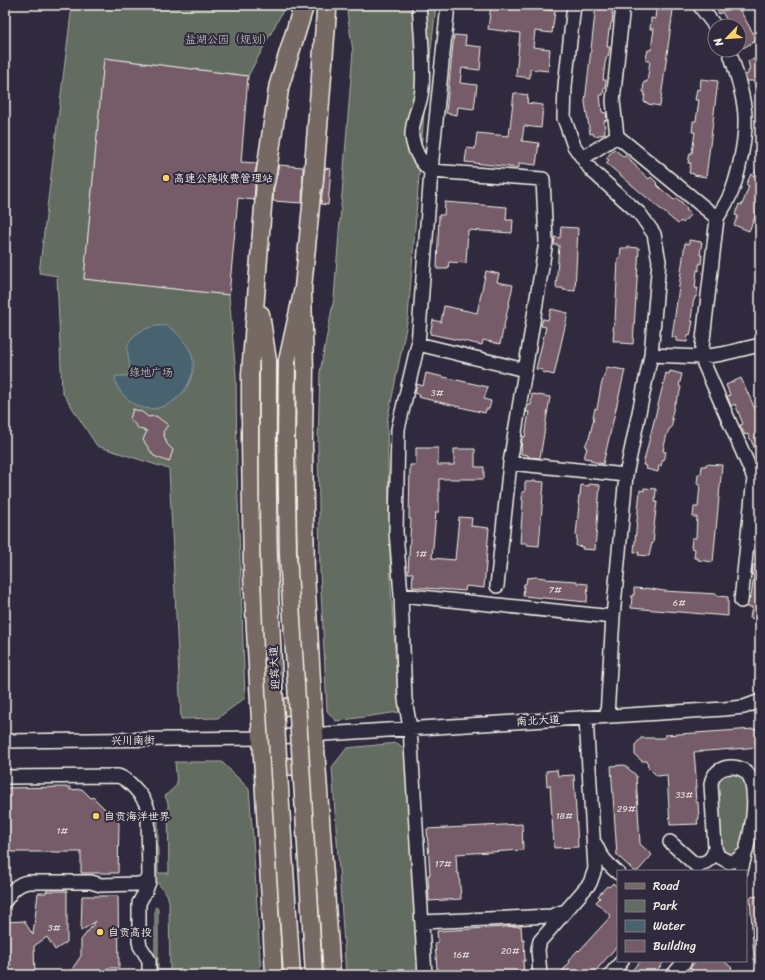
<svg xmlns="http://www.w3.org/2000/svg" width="765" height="980" font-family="Sriracha,'LXGW WenKai TC',sans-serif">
  <rect width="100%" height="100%" fill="#2f2a3d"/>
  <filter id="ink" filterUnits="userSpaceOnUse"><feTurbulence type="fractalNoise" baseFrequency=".025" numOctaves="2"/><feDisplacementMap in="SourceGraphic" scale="8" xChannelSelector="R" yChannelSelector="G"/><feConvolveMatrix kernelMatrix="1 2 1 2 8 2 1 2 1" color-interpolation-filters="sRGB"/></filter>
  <g filter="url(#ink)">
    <path fill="#636c60" stroke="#acaea4" d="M72,5h214l-38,71 -144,-18 -20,221 145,16 7,80 1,97 8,226 -27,20 -37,1 -12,-250 -72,-23 -35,-54 -5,-116 -18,-3z
      M346,5h90l-12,107 -16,206 -21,104 4,167 8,123 -63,9 -9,-10 -7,-140 -2,-129 2,-70 14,-74 19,-247z
      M397,743l7,5 2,4 15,223h-75l-14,-208 15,-19z
      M175,762h47l27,27 4,48 8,138h-98l-1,-3h-7v-64l1,-1 2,2v61h12l-1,-69 -2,-7 -12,-14 -1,-70h2l2,1v62h11l-1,-70 -3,-7 12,-11z
      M738,770l9,7 4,38 -8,36 -8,7 -15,-5 -6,-69 5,-11z"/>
    <path fill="#496270" stroke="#8d9ba0" d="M155,326c4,0 9,-1 12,0 7,3 14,11 18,17 28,32 -21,86 -55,58 -9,-7 -14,-13 -15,-25h13c3,-8 1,-13 0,-21 -4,-18 14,-26 27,-29z"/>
    <path fill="#745c67" stroke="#f4f1e8" d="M491,5h47v4l17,2 -3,22 -17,-2 -2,16 17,2 -2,22 -18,-2v9l-14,-2 4,-43 -32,-4z
      M596,5h17l-1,9h1l-1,9h-1l-1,7 -1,-1 -2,18h3l-2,9h-1l-2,7 -2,17h3l-1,9 -1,-1 -1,7h-3l2,17 4,1 1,7 -3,1 1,13 -11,2 -1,-3 -3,1 -5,-32z
      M714,5h23l20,35 -14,8 -4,-7v-15h-9l-8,-14 -3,2z
      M656,8l17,2 -13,96 -12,-2v-1l-4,-1 1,-10h-2l1,-10h3l3,-21h-4v-3l2,-8h3l3,-21h-4l1,-8v-3l4,1z
      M454,35l12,1 -1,9 17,2 -2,23 -18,-2 -2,15 17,2 -3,24 -16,-2 -1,8 -11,-2z
      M760,57v38h-3l-3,-14h-7l-2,-6 3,-1v-3l2,-1 -2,-9z
      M104,58l144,18 -7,86 16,1 -3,16 1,7 -1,14 -16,-2 -9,97 -145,-16z
      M701,79l17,2 -12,96 -12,-2v-1l-5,-1 2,-10h-3l2,-10h2l3,-21h-3l1,-9v-2h3l3,-21h-4l2,-11 3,1z
      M514,93l14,2 -1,8 16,2 -2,23 -17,-2 -2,15 17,2 -3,22 -17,-2v5l-54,-6 2,-14 8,1 2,-16 32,3z
      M614,149l10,8 1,-2 7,6 -1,1 5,4v1l13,12 2,-2 6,6 -1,1 5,5 13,11 2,-2 7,5 -1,1 5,4 -1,2 5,4 -8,9 -2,-2 -3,3 -72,-61 3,-3 -3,-2z
      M760,161v44l-11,26 -15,-6 4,-9 -3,-1 4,-11 3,1 7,-19 -3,-1 5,-11 3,2z
      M279,165l24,2 -1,36 -29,-2 1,-14z
      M325,168l6,1 -3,36 -7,-1z
      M445,202l62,5 -1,13h7l-1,13 -44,-3 -2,33 -17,-1 -1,7h-11l2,-54h5z
      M561,227l17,1 -3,63 -12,-1v-2h-7l3,-43h-5l1,-8 5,1z
      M689,240l13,2 -2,13h2l-1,9h-2v7l-2,-1 -2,18h3l-2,9h-1l-2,6 -2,18h2l-3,15 -2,-1 -1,7 -11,-1v-4h-4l13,-94 4,1z
      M628,247l11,1 -6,96 -12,-1v-2h-8l1,-10h-1l1,-9h1l3,-64h2l1,-10h7z
      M486,271l13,3 -2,8 16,3 -13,59 -17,-4 -1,5 -52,-11 3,-14 8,2 3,-16 33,7z
      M551,309l17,4 -14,62 -12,-3 1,-2 -7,-1 10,-42 -5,-1 2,-7 5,1z
      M607,367l18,3 -22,94 -12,-3v-2l-7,-1 3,-10 -2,-1 3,-8h1l5,-22h-1l2,-9 2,1 4,-23z
      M670,371l12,3 -3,12 2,1 -2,9h-1l-2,6h-1l-4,17h2l-2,9h-1l-3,6 -4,17 3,1 -2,8 -1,-1 -2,7 -2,-1 -1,7 -12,-3 1,-3 -4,-1 23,-92 3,1z
      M426,373l62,14 -4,12 7,2 -2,8h-3l-1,4 -67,-16 1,-3 -4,-1 2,-9 6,2z
      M741,378l19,42v40l-12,-26 -3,1 -5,-10 3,-1 -8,-20 -4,2 -4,-10 3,-1 -4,-10z
      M532,394l18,3 -10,61 -12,-1v-2l-7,-1 1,-18 3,1 4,-25h-3l2,-7h3z
      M133,409l9,3 6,5 8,-1 12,9 -5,7 4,12 6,6 -4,12 -15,-6 -11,-16 4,-9 -8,-2 -9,-10z
      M416,448h22v17h16v-16h21v18h9v12h-45v33h-3l-4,46 23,2 4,-43 13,1 -1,8 18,2 -5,60 -18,-2 -1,5 -53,-4 1,-14h-5l3,-54h-2l1,-54h6z
      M706,464l16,1 -9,97 -15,-2v-2h-4l1,-9 -4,-1 1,-10h4l1,-21h-4l1,-10h4l2,-23h-3l1,-10h3l1,-8h4z
      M533,481l11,1 -5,64 -12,-1v-2h-7l3,-42 -1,-1v-8h3v-10h8z
      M589,484l11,1 -5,65 -13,-1 1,-2 -7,-1 1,-10h-1l3,-32h-1l1,-8h1l1,-11 8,1z
      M644,488l12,1 -1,13h2l-4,32 1,1 -1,9 -1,-1 -3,13 -11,-1 1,-3h-5l6,-62 4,1z
      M753,565l7,1v53l-10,-1 2,-11h-6l4,-10h1l3,-22h-2z
      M537,577l8,1v1l32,2v2l11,1 -1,18 -64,-6 1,-12h2l1,-6z
      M634,588l11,1v-1l19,3 53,3v2l11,1v19l-97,-8 1,-13h2z
      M754,729l6,2v16l-66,5 3,35h-2l1,15h2l1,17 -2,1 1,4 -28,1 -3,-50 -10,1 -9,-9 -1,-6h-5l-7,-6v-10l6,-7h24v-3z
      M624,765l12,10 4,69 12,11 -14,16h-4l-17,-16 -6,-89z
      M557,770l1,6 16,-1 4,72 -24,1 -4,-63 -3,1 -1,-15z
      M70,787v3l12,-1 9,9 2,-1 26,26 -1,50h-37v-21h-72v-2h-4v-62z
      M522,824l1,26 -67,4 1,19h2l2,26 -32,2 -1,-26h2l-3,-46z
      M613,883l5,5v57l-26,30h-33l11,-13 -2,-1 10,-11 1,1 32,-35 -15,-14 4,-4 -2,-2 9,-10 2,1z
      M46,891h21v51l-12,8 -8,-13 -13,9 1,29h-25l-1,-17h-4v-36l19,-1 9,14 5,-42h8z
      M82,896h36l1,72h-12v7h-39l13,-19v-16l15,-19 -15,10z
      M760,896v64h-6l-4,-63z
      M521,926l1,14h2l1,21h-2l1,14h-84l-1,-6h-2l-2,-26h3l-1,-12z
      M640,961h25l-12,14h-25z
      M696,961h28l8,7 -7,7h-27l-8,-7z"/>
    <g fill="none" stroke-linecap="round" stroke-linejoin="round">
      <g stroke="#f4f1e8" stroke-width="16">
        <path id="minor" d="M419,5c2,28 5,56 3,84 -1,16 -11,31 -10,48 2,14 8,25 19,34l112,8 3,63 -36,221 -13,123
          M448,5l-16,154 -14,185 -20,85 -2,102 5,64 212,22
          M574,5l-9,81 -1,32 10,28 17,24 49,44 14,20 5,27 -8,94 -25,120 -13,142 -6,99
          M699,5l16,21
          M617,136l100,82 -16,139 53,121 -13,123
          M583,158l34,-22 -4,-35 10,-96
          M717,218c5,-8 11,-17 15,-27 8,-22 16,-61 12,-85 -3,-19 -9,-38 -15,-56
          M418,344l107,26
          M651,355l50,2 21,-3 38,-9
          M510,463l116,12
          M401,595l4,104 5,29 15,247
          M5,741l256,-3 463,-29 20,-2 16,-6
          M5,777l113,-1c11,3 28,23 30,34l1,72 -3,8 -7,13v38l1,5 9,14v15
          M670,842l28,25
          M596,845c4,12 13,20 22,28
          M715,848l3,8 11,6 8,-2 8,-7
          M692,862c12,4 21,-2 23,-14l-4,-64c3,-22 35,-22 40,-4 8,29 -3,62 -10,91
          M5,901c6,-9 11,-17 23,-19h63l10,3 37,-1 6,-1 5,-5
          M422,922l129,-6 14,-5
          M540,975l-2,-26 2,-8 50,-58 5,-14 -9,-151
          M610,975l12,-14
          M673,975l12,-14"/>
      </g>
      <g stroke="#f4f1e8" stroke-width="19">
        <path id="major" d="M265,181l-15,193v71l2,131 22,399
          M303,288l2,83 -1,71 2,132 9,160 17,241
          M261,314l7,47
          M287,361l16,-73 10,-103
          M265,697c11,15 30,12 41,-1
          M269,778c10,-17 31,-14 42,0"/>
      </g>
      <g stroke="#f4f1e8" stroke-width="22">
        <path id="highway" d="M265,181l14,-95 25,-81
          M313,185l14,-180"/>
      </g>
      <use href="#minor" stroke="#2f2a3d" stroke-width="13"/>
      <use href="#major" stroke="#766964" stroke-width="16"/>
      <use href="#highway" stroke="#766964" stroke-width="19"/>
      <g stroke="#f4f1e8" stroke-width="19" stroke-linecap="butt">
        <path id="major-bridge" d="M268,361c0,66 -1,132 1,197 4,139 14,278 23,417
          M287,361l-1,77 2,117 26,420"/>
      </g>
      <use href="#major-bridge" stroke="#766964" stroke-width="16"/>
    </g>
  </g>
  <g fill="#ffd166" stroke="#2f2a3d" stroke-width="1.5">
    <circle cx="166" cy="178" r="4"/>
    <circle cx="96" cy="816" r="4"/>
    <circle cx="100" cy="932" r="4"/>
  </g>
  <g text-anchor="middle" stroke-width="4" stroke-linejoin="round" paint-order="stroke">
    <g font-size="9" fill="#d4ccc8">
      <text x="437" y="396">3#</text>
      <text x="421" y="557">1#</text>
      <text x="555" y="593">7#</text>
      <text x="679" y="606">6#</text>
      <text x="684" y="798">33#</text>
      <text x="626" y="812">29#</text>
      <text x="564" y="819">18#</text>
      <text x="62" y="834">1#</text>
      <text x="443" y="867">17#</text>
      <text x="54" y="931">3#</text>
      <text x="510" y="954">20#</text>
      <text x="461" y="958">16#</text>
    </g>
    <g font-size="11" fill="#b3b5ab" stroke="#2f2a3d">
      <text x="229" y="43">盐湖公园（规划）</text>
      <text x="151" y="376">绿地广场</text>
    </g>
    <g font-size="11" fill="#f4f1e8" stroke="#2f2a3d" text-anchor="start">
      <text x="174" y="182">高速公路收费管理站</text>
      <text x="104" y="820">自贡海洋世界</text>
      <text x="108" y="936">自贡高投</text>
    </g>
    <g font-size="11" fill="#f4f1e8" stroke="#2f2a3d">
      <text transform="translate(274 668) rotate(-93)" y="4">迎宾大道</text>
      <text transform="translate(538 720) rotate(-3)" y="4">南北大道</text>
      <text transform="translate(133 740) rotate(-1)" y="4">兴川南街</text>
    </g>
  </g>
  <rect width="765" height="980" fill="none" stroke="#2f2a3d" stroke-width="20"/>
  <rect x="10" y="10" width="745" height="960" fill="none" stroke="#f4f1e8" stroke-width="1.5" filter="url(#ink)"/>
  <rect x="617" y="870" width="130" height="92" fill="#2f2a3d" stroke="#7e7a81"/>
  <rect x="625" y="883" width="20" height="6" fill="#766964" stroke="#7e7a81"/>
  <text x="653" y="890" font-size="12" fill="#f4f1e8">Road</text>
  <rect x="625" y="900" width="20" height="12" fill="#636c60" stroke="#7e7a81"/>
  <text x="653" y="910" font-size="12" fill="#f4f1e8">Park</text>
  <rect x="625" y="920" width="20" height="12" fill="#496270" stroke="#7e7a81"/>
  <text x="653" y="930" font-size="12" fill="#f4f1e8">Water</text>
  <rect x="625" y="940" width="20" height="12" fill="#745c67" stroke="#7e7a81"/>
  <text x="653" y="950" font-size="12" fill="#f4f1e8">Building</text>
  <g transform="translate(727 38) rotate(245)"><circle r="19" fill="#2f2a3d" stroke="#7e7a81"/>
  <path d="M0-3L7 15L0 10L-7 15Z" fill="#ffd166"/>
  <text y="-6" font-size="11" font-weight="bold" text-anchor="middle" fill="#f4f1e8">N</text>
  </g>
</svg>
